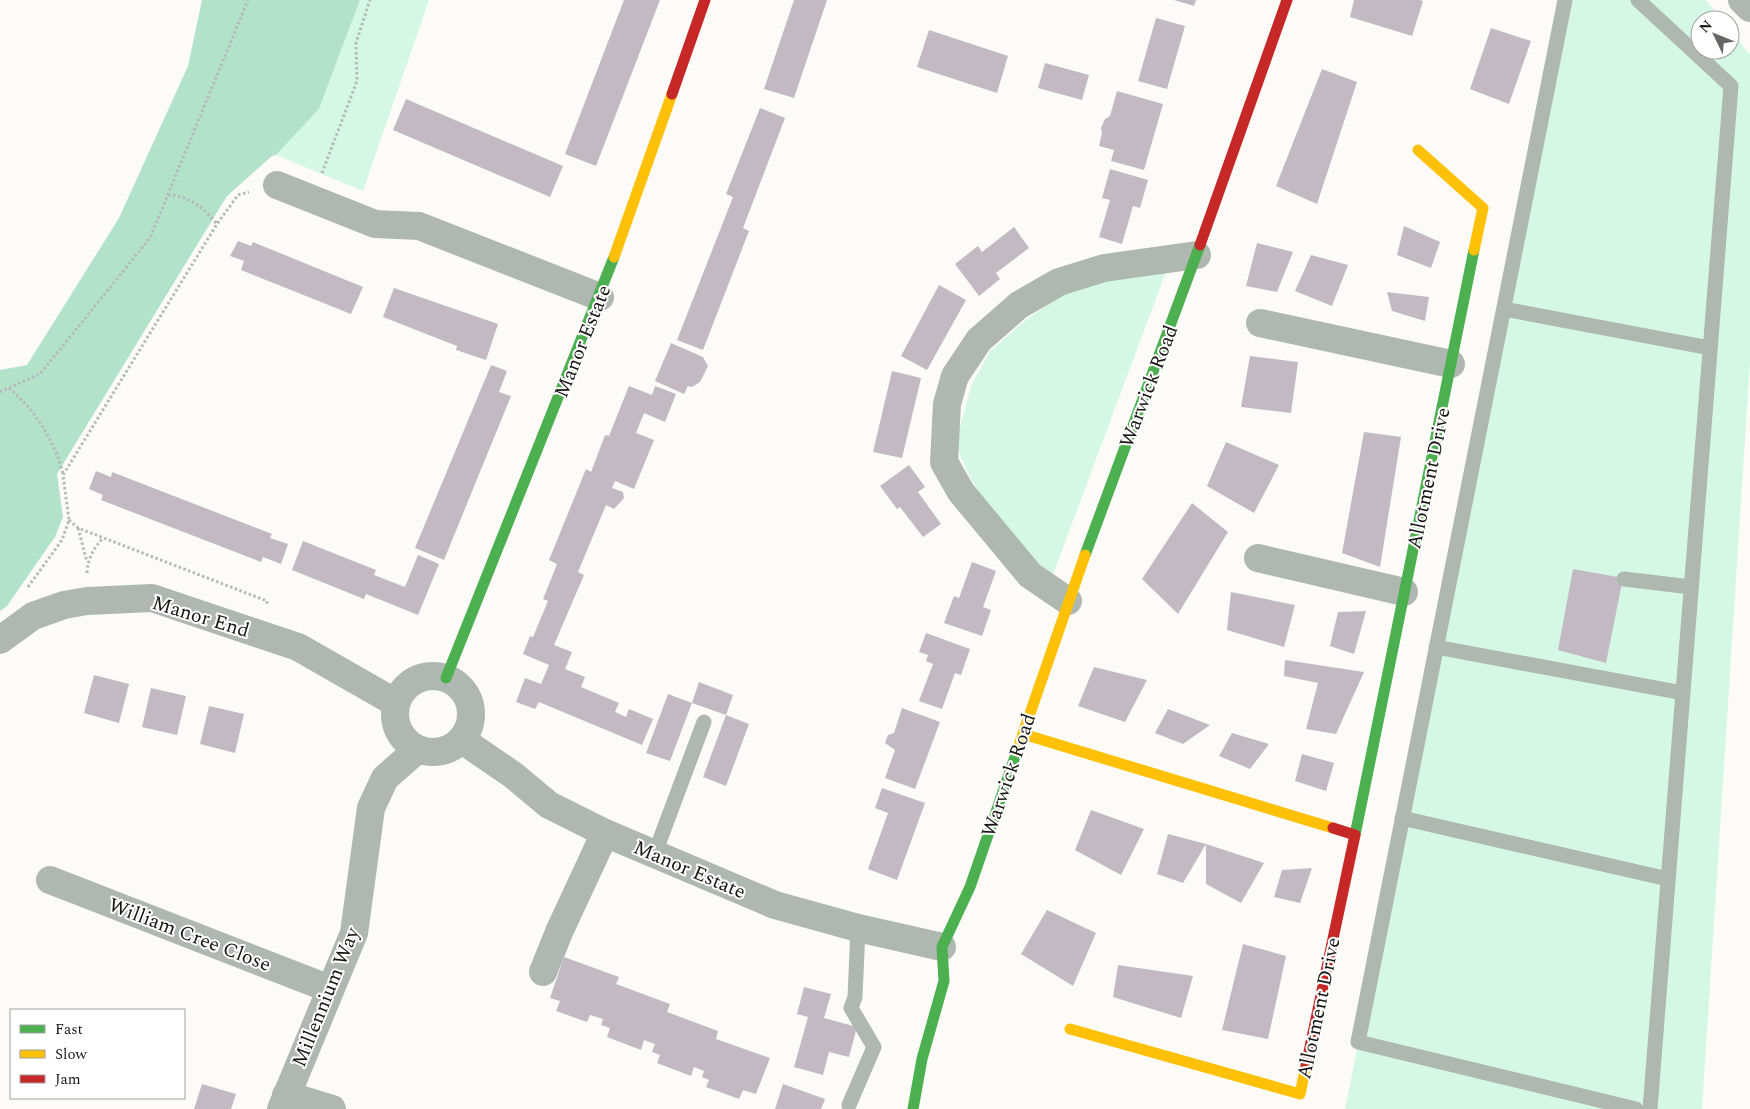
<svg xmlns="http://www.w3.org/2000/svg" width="1750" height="1109" font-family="Spectral,serif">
  <rect width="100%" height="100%" fill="#fdfbf8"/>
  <path fill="#d5f7e5" d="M360,0h69l-66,191 -87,-36 43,-46z
    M1572,0h134l16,20h-22v30h30v-20l20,25v306l-48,748h-357z
    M1166,272l-114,305 -60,-61 -22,-39 -10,-22 -3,-16 14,-53 19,-35 41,-35 43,-29 30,-10z"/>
  <path fill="#b3e2cb" d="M202,0h158l-41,109 -43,46 -4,1 -45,40 -170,278 6,43 -8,20 -48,69 -7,5v-241l27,-5 92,-147 69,-152z"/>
  <path fill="#c3b9c2" d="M624,0h36l-64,166 -31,-12z
    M794,0h33l-33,98 -30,-9z
    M1174,0h22l-2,6z
    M1354,0h66l3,1 -11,35 -62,-19z
    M1156,18l29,8 -18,63 -29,-8z
    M1491,28l40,13 -22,63 -39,-15z
    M929,30l79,26 -11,37 -80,-26z
    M1045,63l44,12 -7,25 -44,-12z
    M1322,69l35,13 -40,122 -41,-18z
    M1117,91l46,13 -19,66 -33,-9 3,-11 -15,-4 3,-13 -1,-5 4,-9 5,-3z
    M406,99l157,67 -13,31 -157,-67z
    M760,108l25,10 -42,110 6,3 -46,119 -26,-10 56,-143 -7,-3z
    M1110,169l38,11 -8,28 -7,-2 -11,38 -23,-7 11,-37 -8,-2z
    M1404,226l36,16 -9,26 -34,-13z
    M1014,227l15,21 -33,25 4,6 -21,17 -24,-32 23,-18 4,6z
    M238,241l13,5 2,-4 110,45 -12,27 -110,-44 3,-9 -14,-5z
    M1257,243l36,9 -16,40 -31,-6z
    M1311,255l37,10 -16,41 -37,-15z
    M939,285l27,15 -39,70 -26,-14z
    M394,288l104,36 -12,36 -30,-10 1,-4 -74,-29z
    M1387,292l42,5 -4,24 -33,-10z
    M671,343l32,14 5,9 -8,16 -8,5 -4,-1 -4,8 -29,-13z
    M1250,356l48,6 -7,51 -50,-6z
    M491,365l16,6 -8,21 12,4 -67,164 -29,-12z
    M892,371l29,7 -19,80 -29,-6z
    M629,386l23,9 3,-9 21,8 -11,28 -21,-9 -8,20 18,7 -20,49 -19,-8 -3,7 11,4 1,6 -10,11 -8,-4 -28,67 6,3 -30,70 18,7 -7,17 20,8 -4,10 38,16 -4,9 11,5 3,-8 24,10 -11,26 -103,-43 -4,7 -19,-7 9,-24 16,6 8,-19 -26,-11 7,-18 3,1 15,-36 -5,-2 14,-35 -8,-4 37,-91 5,3 14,-37 4,1z
    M1364,432l37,5 -21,130 -38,-14z
    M1226,442l53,23 -25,48 -47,-27z
    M909,465l16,22 -7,5 23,32 -18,13 -23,-30 -3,2 -17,-23z
    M96,471l15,6 1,-5 160,62 -2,4 18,6 -7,20 -18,-7 -2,5 -160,-62 2,-5 -14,-6z
    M1192,503l36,29 -50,82 -36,-35z
    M303,541l73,29 -2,5 31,12 13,-32 21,9 -21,51 -52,-21 -2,5 -72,-29z
    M972,562l24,9 -13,36 8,3 -9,26 -38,-13 10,-27 5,2z
    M1573,569l50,9 -17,85 -48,-13z
    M1231,592l64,13 -11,42 -57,-17z
    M1366,611l-12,43 -24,-8 8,-34z
    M926,633l44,16 -9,26 -6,-2 -13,36 -23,-8 14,-37 -7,-3 2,-6 -9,-3z
    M1285,660l79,12 -28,62 -30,-5 12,-46 -34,-7z
    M1094,667l53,13 -22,42 -47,-16z
    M94,675l35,9 -10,39 -35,-10z
    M699,682l34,13 -7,20 23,9 -23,62 -23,-9 23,-62 -34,-12z
    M151,688l35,8 -9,39 -35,-8z
    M668,694l24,9 -22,58 -24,-8z
    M209,706l35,8 -9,39 -35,-9z
    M902,708l38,14 -25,67 -30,-11 10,-28 -10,-7 3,-8 6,-2z
    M1168,709l42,16 -27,19 -28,-11z
    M1232,733l37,11 -19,25 -31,-13z
    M1302,754l32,9 -8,28 -31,-10z
    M882,788l43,15 -28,77 -29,-11 20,-56 -13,-5z
    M1091,810l53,19 -23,46 -46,-25z
    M1168,834l38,10 -23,39 -26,-9z
    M1206,844l58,19 -23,40 -35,-19z
    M1312,868l-12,35 -26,-6 8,-27z
    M1047,910l49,23 -23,53 -52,-32z
    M1243,944l43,12 -18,83 -46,-9z
    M564,957l55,20 -3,7 54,20 -3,8 51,19 -2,8 54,19 -14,36 -13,-4 -4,9 -33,-12 3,-7 -7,-3 2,-6 -10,-4 -3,9 -34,-13 3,-8 -8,-3 3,-8 -11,-4 -3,10 -34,-13 3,-9 -9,-3 2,-6 -13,-4 -3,7 -31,-11 4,-10 -10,-3z
    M1118,965l75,11 -12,42 -68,-21z
    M804,987l27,7 -7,24 33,9 -8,30 -20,-5 -6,23 -29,-8 14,-50 -11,-3z
    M202,1084l34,10 -5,15h-37z
    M783,1084l42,15 -4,10h-46z"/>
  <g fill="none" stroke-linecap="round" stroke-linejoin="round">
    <path stroke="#b6bab6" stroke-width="3" stroke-dasharray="2.5 2.5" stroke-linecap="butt" d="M322,173l35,-92 -1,-38 14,-43
      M168,195c20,0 36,13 49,29
      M9,388c26,22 46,53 54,86
      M0,392l40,-18 110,-136 98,-238
      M69,520l9,8 189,73v4
      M78,528l9,34
      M87,573c1,-15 6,-24 16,-35
      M28,587l34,-47 7,-20 -6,-45 154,-251 21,-29 11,-3"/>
    <path stroke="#aeb8b1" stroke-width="15" d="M1565,0l-207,1042 278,67
      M1638,0l93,86 -81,1023
      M1504,309l206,39
      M1624,579l67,8
      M1436,647l247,46
      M1402,818l266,61
      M655,853l49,-131
      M849,1105l25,-58 -23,-39 4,-11 3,-69"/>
    <path stroke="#aeb8b1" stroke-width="28" d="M1742,0l8,8
      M277,185l98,39 44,2 181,71
      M1260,323l191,41
      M1258,558l146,34
      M1068,601l-38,-26 -69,-83 -17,-30 3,-58 8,-28 24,-36 40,-35 40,-23 45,-14 93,-13
      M0,640l33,-24 31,-11 23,-4 65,-3 146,49 98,56
      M395 714a38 38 0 1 1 76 0a38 38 0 1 1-76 0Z
      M462,740l51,35 36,30 56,28 170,72 83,23 84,19
      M50,880l280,109
      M543,972l16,-40 46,-99
      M286,1095l46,14
      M281,1109l73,-176 17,-125 14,-30 32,-28"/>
    <path stroke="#4caf50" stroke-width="11" d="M1085,555l115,-310
      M446,678l168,-421
      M1355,835l119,-585
      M913,1109l9,-50 22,-78 -2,-34 28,-60 47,-136"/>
    <path stroke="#ffc107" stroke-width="11" d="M1418,150l65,58 -9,42
      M614,257l58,-163
      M1023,734l310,94
      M1017,751l68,-196
      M1070,1029l230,65 6,-28"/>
    <path stroke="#c62828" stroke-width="11" d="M672,94l33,-94
      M1200,245l87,-245
      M1306,1066l49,-231 -22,-7"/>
  </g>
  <g text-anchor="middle" stroke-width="4" stroke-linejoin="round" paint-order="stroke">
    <g font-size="20" fill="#171513" stroke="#fff">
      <text transform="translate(582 341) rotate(-68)" y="7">Manor Estate</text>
      <text transform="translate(1148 386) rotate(-69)" y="7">Warwick Road</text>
      <text transform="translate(1428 478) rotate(-78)" y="7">Allotment Drive</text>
      <text transform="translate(201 616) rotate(17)" y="7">Manor End</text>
      <text transform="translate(1008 775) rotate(-71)" y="7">Warwick Road</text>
      <text transform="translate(690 869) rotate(23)" y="7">Manor Estate</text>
      <text transform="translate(190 934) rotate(21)" y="7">William Cree Close</text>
      <text transform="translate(325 997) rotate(-68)" y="7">Millennium Way</text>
      <text transform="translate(1318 1008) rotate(-78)" y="7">Allotment Drive</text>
    </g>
  </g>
  <rect x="10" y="1009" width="175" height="90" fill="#ffffff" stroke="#a2a1a1"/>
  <rect x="20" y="1025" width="25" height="8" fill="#4caf50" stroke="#a2a1a1"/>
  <text x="55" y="1034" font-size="15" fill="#171513">Fast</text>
  <rect x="20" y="1050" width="25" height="8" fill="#ffc107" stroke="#a2a1a1"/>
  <text x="55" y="1059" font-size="15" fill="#171513">Slow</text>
  <rect x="20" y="1075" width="25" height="8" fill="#c62828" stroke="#a2a1a1"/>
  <text x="55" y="1084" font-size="15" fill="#171513">Jam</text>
  <g transform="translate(1715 35) rotate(313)"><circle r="24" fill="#ffffff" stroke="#a2a1a1"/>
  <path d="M0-4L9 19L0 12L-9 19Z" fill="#686663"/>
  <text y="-8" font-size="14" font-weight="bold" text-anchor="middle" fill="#171513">N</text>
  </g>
</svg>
